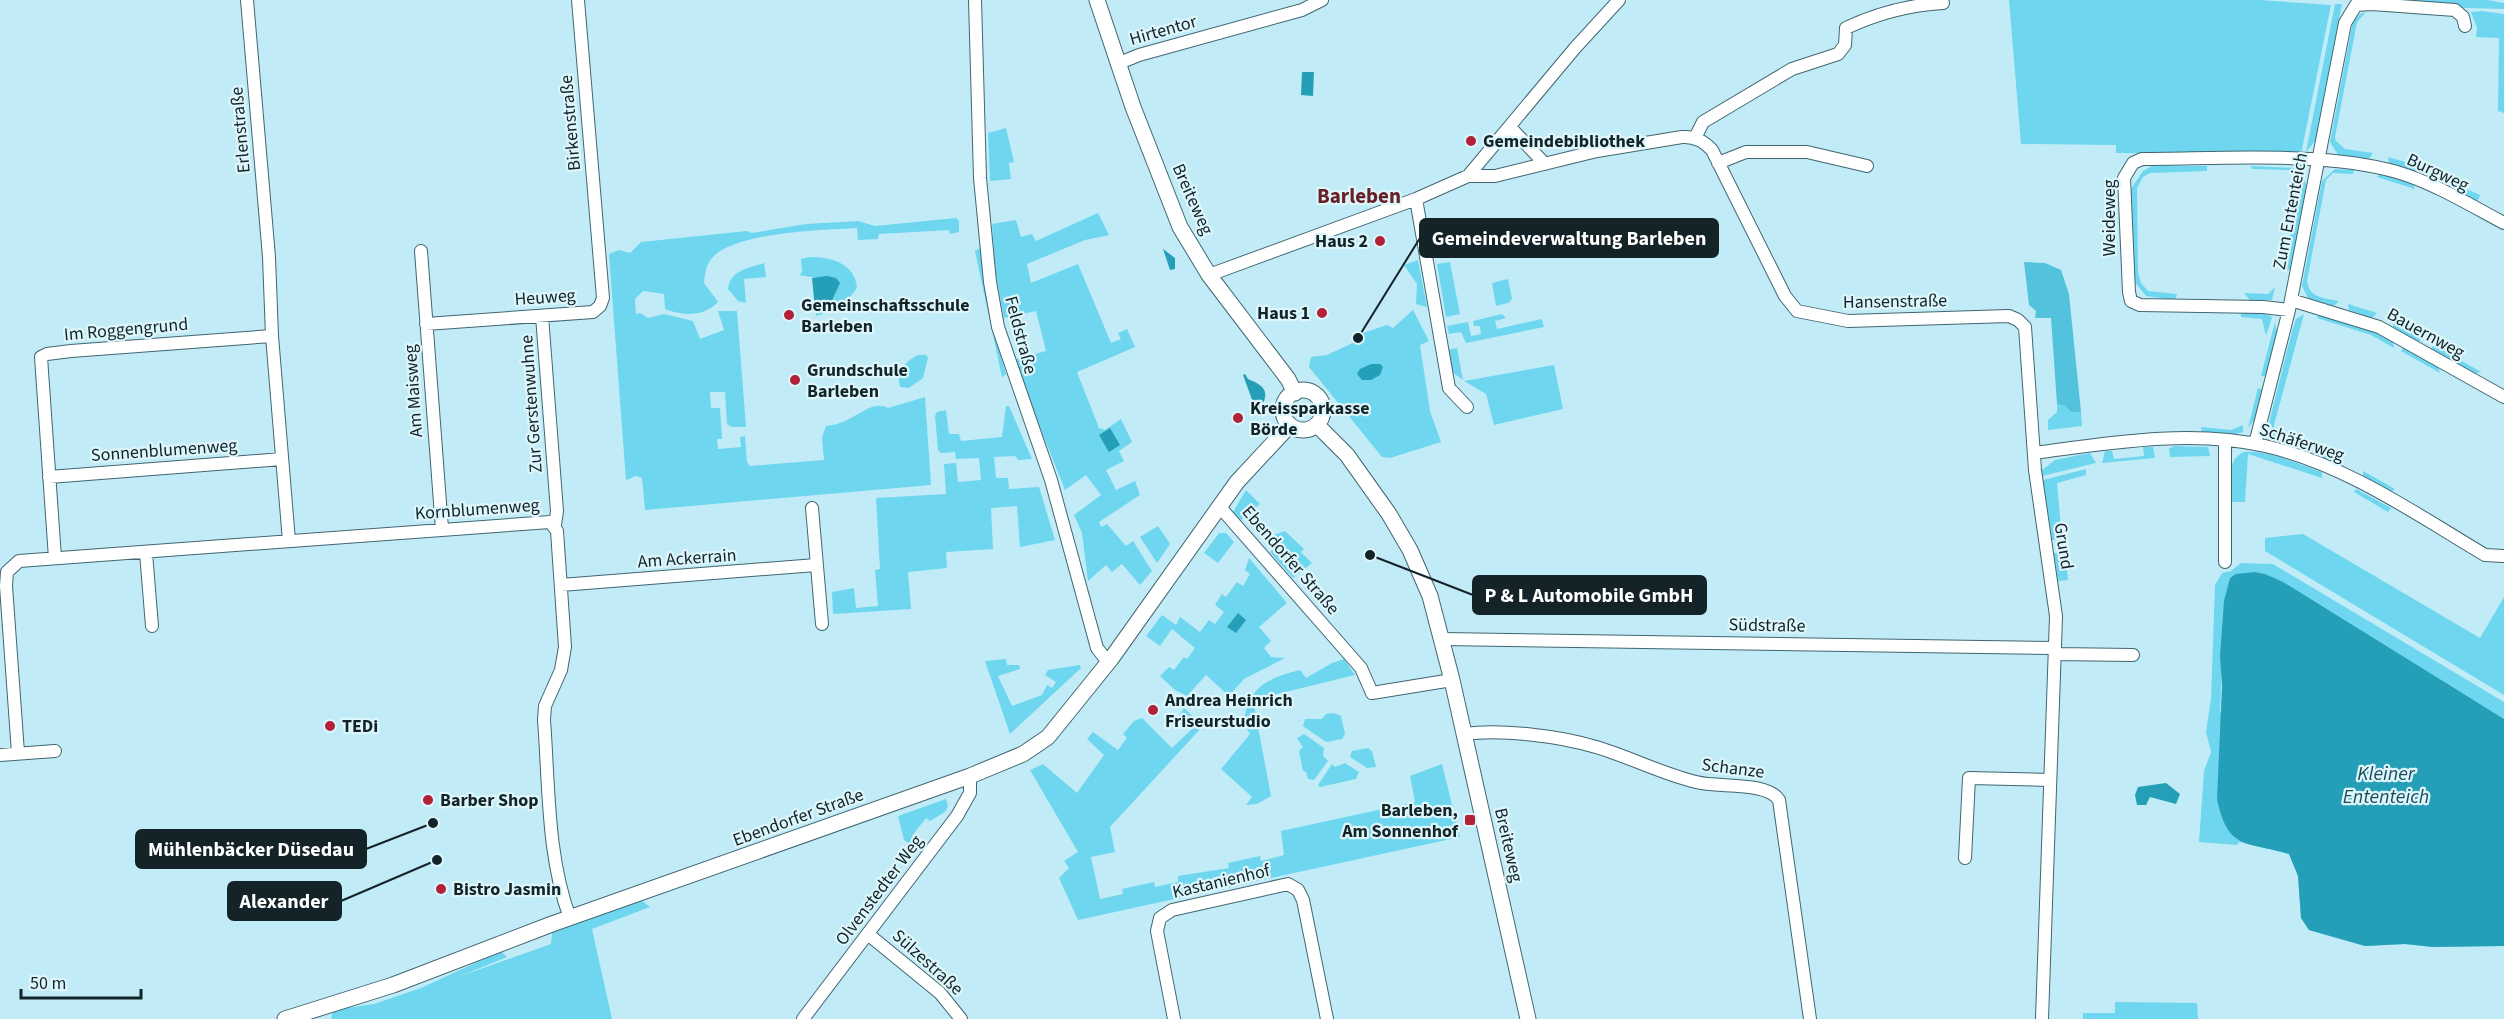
<svg xmlns="http://www.w3.org/2000/svg" width="2504" height="1019" font-family="'Source Sans 3',sans-serif">
  <rect width="100%" height="100%" fill="#c1ecf7"/>
  <path fill="#6ed6ef" d="M2009,0h250l72,5 -30,149 -185,-1v-8l-95,-1z
    M2383,0h105l16,3v6l-39,-1z
    M2335,4h7l-26,136 -10,12z
    M2482,11l22,3v99l-6,-2 1,-73 -23,-1 1,-9 -6,-16z
    M2366,12l-9,10 -22,115 1,4 9,8 28,4 -4,6 -31,-4 -8,-13 23,-121 7,-7z
    M1006,128l8,34 -5,1 2,16 -21,2 -2,-48z
    M2388,157l24,7 35,16v3l-4,3 -30,-15 -24,-7z
    M2152,166h55v5l-57,2 -7,4 -6,11 1,84 3,11 7,8 29,3 -2,6 -29,-4 -12,-15 -3,-92 12,-18z
    M2251,166l45,2 3,2 -3,13 -3,-10 -5,-3 -36,-1z
    M2335,169l19,1 -1,4 -20,-1 -7,7 -19,101c2,17 17,17 32,20l-5,5 -26,-8 -6,-12 20,-105z
    M2302,173l5,14 -16,83 -7,-1z
    M2380,173l33,11 2,5 -38,-12z
    M2457,185l23,10 -3,7 -21,-10z
    M1098,213l11,22 -24,5 -58,24 4,19 47,-19 33,79 10,-4 -3,-6 9,-4 8,18 -58,25 22,56 6,2 16,-11 11,23 -13,9 5,10 -18,9 10,20 19,-9 5,14 -41,27 2,5 6,-3 19,22 7,-5 19,30 -12,14 -18,-21 -10,8 -6,-7 -18,16 -6,-48 -8,-18 27,-20 -15,-20 -21,15 -52,-130 33,-9 -10,-40 -32,7 -8,-43 -4,-51 24,-4 5,17 11,-3 4,7z
    M956,218l3,3v11l-9,2 -1,-4 -70,4 -1,5 -20,1 -1,-12c-34,2 -121,4 -144,29 -7,7 -8,17 -9,26l14,19c-14,15 -36,14 -53,7l-1,-15 -21,-3 -8,8 1,15 4,-1 8,5 16,-4 29,7 7,18 24,-9 -6,-19h19l9,116h-14l-5,-3 -2,-32h-15l1,16h9l2,31h-5l1,10 23,-2 -1,-10 5,-1 2,26 3,4 74,-6 -2,-22 4,-12c26,-1 44,-28 62,-18l37,-11 6,88 -286,25 -3,-32 -6,-2 -10,4 -17,-226 10,-4 11,3 11,-11 106,-11 5,2 54,-9 52,-3 17,5z
    M980,248l14,84 12,42 -4,3 -27,-126z
    M810,257c21,0 45,6 47,31l-15,19 -26,9 -1,-7 5,1 14,-13 5,-14c-14,-5 -25,-5 -40,-8l3,-3 -1,-13z
    M1418,260l9,47 -11,-3 1,-20 -13,-19z
    M1450,262l10,52 -14,3 -9,-53z
    M764,263l2,14 -22,2 2,24 -8,-2 -10,-12c2,-19 21,-21 36,-26z
    M1508,279l4,20 -4,4 -12,3 -4,-23z
    M2275,287l-3,13h-22l-6,-7 24,1z
    M2348,304l29,9 -5,5 -23,-8z
    M1413,310l16,31 -9,4 10,66 11,31 -51,16 -8,-1 -73,-90 2,-10 16,-2 34,-16 2,-6 24,-8 6,3z
    M2241,313h22l9,4 -6,19 -4,-17 -21,-2z
    M1502,314l4,4 -11,3 2,8 45,-10 2,8 -78,16 -5,-11 -12,2 -2,-8 21,-4 3,14 10,-2 -1,-8h-6l-1,-5z
    M2304,314l-30,111c1,15 19,17 32,22l-6,5c-15,-5 -29,-6 -32,-25l24,-96 4,-12z
    M2319,314l50,16 24,11 1,7 -23,-13 -54,-17z
    M2275,322l2,11 -10,43h-6z
    M2394,323h2l28,16 -7,3 -24,-15z
    M2434,345l47,27 -8,2 -42,-25z
    M1457,348l6,32 -11,-8 -5,-22z
    M2403,348l35,19 2,6 -39,-22z
    M918,355h8l2,3 -5,20 -14,10 -9,-1c-4,-15 5,-26 18,-32z
    M1554,365l9,44 -69,16 -8,-31 -22,-13z
    M2258,388l5,2 -8,29 -7,9z
    M2057,404l8,2 6,6h10l1,14 -34,4v-10l9,-8z
    M1006,406h3l23,53 -14,1 -3,-4 -21,1 2,21h12l1,11 30,-2 16,53 -35,7 -3,-41 -26,2 2,41 -47,3 1,16 -39,4 3,37 -78,5 -1,-22 22,-4 2,20 22,-2 -3,-36 5,-1 -4,-71 70,-4 -2,-30 12,-1 2,19 23,-2 -2,-22 -23,1 -1,-7 -14,1 -3,-3 -3,-34 2,-4 9,-2 3,24h10l2,7 41,-4z
    M2243,425v7l-11,3 -30,-2 -1,-6 30,3z
    M2173,446l35,1 2,9 -40,1 -1,-8z
    M2143,447h10l2,11 -53,5 3,-12h7l2,8 30,-3z
    M2315,450h1l26,10 -7,5 -20,-8z
    M2244,452c25,-2 54,12 78,20v6l-74,-24 -3,48h-15c1,-17 -5,-42 14,-50z
    M2090,453l6,10 -54,13v-6l13,-10z
    M2086,469v6l-29,8 5,56 -10,1 -9,-60z
    M2363,471l32,18 -5,4 -27,-15z
    M2356,489l35,19 -3,4 -34,-20z
    M1246,490l14,14 -19,16 -8,-8z
    M1158,526l12,18 -13,19 -17,-26z
    M1285,531l19,18 -3,3 11,11 -19,15 -23,-26 10,-10 -6,-7z
    M1219,533h7l8,9 -16,21 -14,-10z
    M2303,534l177,104 24,-41v98l-239,-144v-13z
    M2065,552l3,28 -10,1 -4,-28z
    M1249,558l38,45 -28,24 12,14 -7,7 7,9 14,1 -41,21 -15,17 -23,-21 -19,21 -12,-6 -15,-14 9,-9 5,3 10,-13 3,2 8,-11 -23,-19 -12,17 -14,-10 16,-21 14,10 4,-8 20,15 9,-12 6,4 9,-12 -9,-7 7,-11 4,3 11,-15 6,4 7,-12 -5,-4z
    M2241,563l32,1 231,138v17l-239,-145 -10,-2 -25,6c-11,45 -7,89 -10,134l284,234 -71,1 -28,-3 -40,2 -56,-16 -8,-12 -3,-42 -9,-22 -50,-12 -2,3 -38,-3 5,-71 7,-19 -5,-20 5,-33 4,-114 7,-12 9,-2z
    M1006,659l1,6h12l1,4 -22,7 14,30 30,-11 5,-10 5,3 4,-6 -11,-7 3,-5 32,-5 1,3 -71,66 -25,-73z
    M1344,659l11,16 -102,25 18,96 -14,8 -11,1 6,-8 -31,-28 29,-35 -7,-11c7,-37 22,-44 57,-53l6,8 26,-15z
    M1184,708l19,18 -93,101 5,25 -24,5 9,42 23,-5 -1,-5 32,-7 1,5 23,-5v-6l51,-8 -1,-5 32,-7 1,5 23,-6 -3,-24 134,-29 -5,-26 32,-12 18,73 -382,83 -19,-42 10,-10 -5,-7 14,-9 -48,-82 13,-6 34,29 27,-38 -17,-16 6,-7 25,18 9,-12 -4,-4 11,-13 8,-3 30,30 20,-19 -13,-13z
    M1334,713l7,3 4,18 -3,5 -16,3 -23,-16 2,-7h17l4,-5z
    M1304,734l20,14 -1,8 5,5 -14,19 -6,-1 -2,-7 -3,-1 -4,-20 4,-4 -6,-9z
    M1368,748l4,3 4,16 -9,1 -17,-11 2,-6z
    M1345,763l14,9 -3,7 -36,8 -2,-2 14,-21 3,3z
    M946,799l2,7 -3,6 -15,9 -4,-3 -14,18 3,3 -4,6 -7,-5 -6,-24z
    M641,900l9,7 -58,22 20,90h-281l2,-9 41,-6 47,-16 80,-37 6,6 -49,20 93,-33 1,-11z
    M2115,1002l82,1 1,16h-115v-6h32z"/>
  <path fill="#53c2dc" d="M2024,262l21,1 16,7 8,24 12,118h-10l-6,-6 -8,-2 -6,-86h-16l1,-7 -7,-6z"/>
  <path fill="#259eb7" d="M1302,72h12l-1,24 -12,-1z
    M1163,249l12,9v11l-5,1z
    M827,276l9,2 4,5 -10,22 -10,5 -5,-1 -3,-31z
    M1371,364h9l3,3 -3,8 -9,5h-9l-5,-6 3,-5z
    M1245,374l3,5c17,7 23,13 11,31l-5,-5 -11,-30z
    M1110,428l10,17 -11,7 -10,-17z
    M2255,572l10,2 18,8 221,137v227l-71,1 -28,-3 -40,2 -56,-16 -8,-12 -3,-42 -9,-22c-43,-13 -61,-3 -72,-55l5,-113 -2,-30 4,-55 6,-23 6,-4z
    M1238,613l8,7 -10,13 -9,-6z
    M2166,783l14,11 -4,10 -26,-7 -4,8h-9l-2,-10 3,-8z"/>
  <g fill="none" stroke-linecap="round" stroke-linejoin="round">
    <g stroke="#406670" stroke-width="14">
      <path id="minor" d="M247,0l22,257 3,79 17,205
        M975,0l5,178 10,104 8,45 53,153 46,168 11,14
        M2372,4l83,6 8,7 2,9
        M1117,64l22,-9 163,-45 20,-10
        M1510,127l35,37
        M1695,138l8,-16 89,-53 46,-15 7,-9 1,-17c32,-15 63,-23 97,-25
        M1718,163l28,-11h61l60,14
        M1468,176h27l102,-25 85,-14c13,-1 22,4 30,13l73,146 12,15 51,10 161,-5 9,4 7,7 10,143 21,146 -14,403
        M1416,199l33,189 18,19
        M421,251l21,278
        M1209,275l207,-76 52,-23 107,-128 44,-48
        M2291,300l88,27 125,70
        M2289,310l-26,-3 -123,-2 -9,-4 -2,-9 -5,-114 9,-15 9,-4c76,0 183,-8 255,13 37,11 73,33 107,51
        M542,316l15,195 -2,14
        M426,324l167,-12 7,-6 3,-8 -25,-298
        M2225,442v120
        M2255,444l34,-134 56,-287 11,-18 16,-1v-4
        M2034,453c75,-10 157,-24 231,-7 80,18 151,68 220,109l18,1
        M49,477l233,-18
        M1219,506l142,162 11,25 80,-13
        M812,508l10,116
        M146,553l6,73
        M55,558l-14,-201 6,-3 24,-3 201,-15
        M561,585l255,-20
        M1442,639l613,9
        M2055,654l78,1
        M1464,734c38,-5 95,2 132,13 34,10 66,27 100,35 22,6 71,-1 83,18l31,219
        M18,753l-12,-167 1,-14 12,-11 531,-39 7,9 8,116 -4,23 -16,36 -1,14c5,65 3,137 26,198
        M0,755l55,-4
        M1965,858l4,-80 81,2
        M869,935l71,58 21,26
        M803,1019l154,-203 13,-23v-17
        M1174,1019l-17,-88 3,-13 12,-8 116,-26 10,6 5,10 24,119"/>
    </g>
    <g stroke="#406670" stroke-width="17">
      <path id="tertiary" d="M1097,0l36,107 47,120 29,48 79,104 7,14
        M1283 410a20 20 0 1 1 40 0a20 20 0 1 1-40 0Z
        M1317,425l30,30 42,59 21,36 20,46 22,84 76,339
        M285,1019l108,-34 159,-61 418,-148 53,-22 25,-17 63,-78 126,-177 53,-57"/>
    </g>
    <use href="#minor" stroke="#fff" stroke-width="12"/>
    <use href="#tertiary" stroke="#fff" stroke-width="15"/>
  </g>
  <g fill="#b32137" stroke="#ddf6fc" stroke-width="2">
    <circle cx="1471" cy="141" r="6"/>
    <circle cx="1380" cy="241" r="6"/>
    <circle cx="1322" cy="313" r="6"/>
    <circle cx="789" cy="315" r="6"/>
    <circle cx="795" cy="380" r="6"/>
    <circle cx="1238" cy="418" r="6"/>
    <circle cx="1153" cy="710" r="6"/>
    <circle cx="330" cy="726" r="6"/>
    <circle cx="428" cy="800" r="6"/>
    <rect x="1464" y="814" width="12" height="12" rx="3"/>
    <circle cx="441" cy="889" r="6"/>
  </g>
  <g text-anchor="middle" stroke-width="4.5" stroke-linejoin="round" paint-order="stroke">
    <g font-size="18" fill="#132327" stroke="#ddf6fc">
      <text transform="translate(1163 30) rotate(-16)" y="6">Hirtentor</text>
      <text transform="translate(570 123) rotate(-95)" y="6">Birkenstraße</text>
      <text transform="translate(240 130) rotate(-95)" y="6">Erlenstraße</text>
      <text transform="translate(2438 172) rotate(25)" y="6">Burgweg</text>
      <text transform="translate(1193 199) rotate(66)" y="6">Breiteweg</text>
      <text transform="translate(2290 211) rotate(-79)" y="6">Zum Ententeich</text>
      <text transform="translate(2109 218) rotate(-90)" y="6">Weideweg</text>
      <text transform="translate(545 297) rotate(-4)" y="6">Heuweg</text>
      <text transform="translate(1895 301) rotate(-1)" y="6">Hansenstraße</text>
      <text transform="translate(126 329) rotate(-5)" y="6">Im Roggengrund</text>
      <text transform="translate(2426 333) rotate(29)" y="6">Bauernweg</text>
      <text transform="translate(1021 335) rotate(75)" y="6">Feldstraße</text>
      <text transform="translate(413 391) rotate(-94)" y="6">Am Maisweg</text>
      <text transform="translate(531 404) rotate(-94)" y="6">Zur Gerstenwuhne</text>
      <text transform="translate(2302 442) rotate(18)" y="6">Schäferweg</text>
      <text transform="translate(164 450) rotate(-4)" y="6">Sonnenblumenweg</text>
      <text transform="translate(477 509) rotate(-4)" y="6">Kornblumenweg</text>
      <text transform="translate(2064 546) rotate(81)" y="6">Grund</text>
      <text transform="translate(687 558) rotate(-4)" y="6">Am Ackerrain</text>
      <text transform="translate(1291 560) rotate(49)" y="6">Ebendorfer Straße</text>
      <text transform="translate(1767 625) rotate(1)" y="6">Südstraße</text>
      <text transform="translate(1733 768) rotate(7)" y="6">Schanze</text>
      <text transform="translate(798 817) rotate(-20)" y="6">Ebendorfer Straße</text>
      <text transform="translate(1509 845) rotate(77)" y="6">Breiteweg</text>
      <text transform="translate(1221 881) rotate(-13)" y="6">Kastanienhof</text>
      <text transform="translate(879 890) rotate(-53)" y="6">Olvenstedter Weg</text>
      <text transform="translate(928 962) rotate(42)" y="6">Sülzestraße</text>
    </g>
    <g font-size="18" font-weight="bold" fill="#132327" stroke="#ddf6fc" text-anchor="start">
      <text x="1483" y="147">Gemeindebibliothek</text>
      <text x="1368" y="247" text-anchor="end">Haus 2</text>
      <text x="801" y="311">Gemeinschaftsschule<tspan x="801" dy="21">Barleben</tspan></text>
      <text x="1310" y="319" text-anchor="end">Haus 1</text>
      <text x="807" y="376">Grundschule<tspan x="807" dy="21">Barleben</tspan></text>
      <text x="1250" y="414">Kreissparkasse<tspan x="1250" dy="21">Börde</tspan></text>
      <text x="1165" y="706">Andrea Heinrich<tspan x="1165" dy="21">Friseurstudio</tspan></text>
      <text x="342" y="732">TEDi</text>
      <text x="440" y="806">Barber Shop</text>
      <text x="1458" y="816" text-anchor="end">Barleben,<tspan x="1458" dy="21">Am Sonnenhof</tspan></text>
      <text x="453" y="895">Bistro Jasmin</text>
    </g>
    <g font-size="20" font-style="italic" fill="#1c4c58" stroke="#ddf6fc">
      <text x="2386" y="780">Kleiner<tspan x="2386" dy="23">Ententeich</tspan></text>
    </g>
    <g font-size="21" font-weight="bold" fill="#662026" stroke="#ddf6fc">
      <text x="1359" y="203">Barleben</text>
    </g>
  </g>
  <path fill="none" stroke="#132327" stroke-width="2" d="M1358 338L1420 238M1370 555L1473 595M433 823L366 849M437 860L341 901"/>
  <g fill="#132327" stroke="#ddf6fc" stroke-width="2">
    <circle cx="1358" cy="338" r="6"/>
    <circle cx="1370" cy="555" r="6"/>
    <circle cx="433" cy="823" r="6"/>
    <circle cx="437" cy="860" r="6"/>
  </g>
  <g fill="#132327" stroke="#132327" stroke-width="2">
    <rect x="1420" y="219" width="298" height="38" rx="6"/>
    <rect x="1473" y="576" width="233" height="38" rx="6"/>
    <rect x="136" y="830" width="230" height="38" rx="6"/>
    <rect x="228" y="882" width="113" height="38" rx="6"/>
  </g>
  <g font-size="20" text-anchor="middle" font-weight="bold" fill="#fff">
    <text x="1569" y="245">Gemeindeverwaltung Barleben</text>
    <text x="1589" y="602">P &amp; L Automobile GmbH</text>
    <text x="251" y="856">Mühlenbäcker Düsedau</text>
    <text x="284" y="908">Alexander</text>
  </g>
  <path d="M21 989v9h120v-9" fill="none" stroke="#132327" stroke-width="3"/>
  <text x="30" y="989" font-size="18" fill="#132327" stroke="#ddf6fc" stroke-width="4.5" paint-order="stroke">50 m</text>
</svg>
